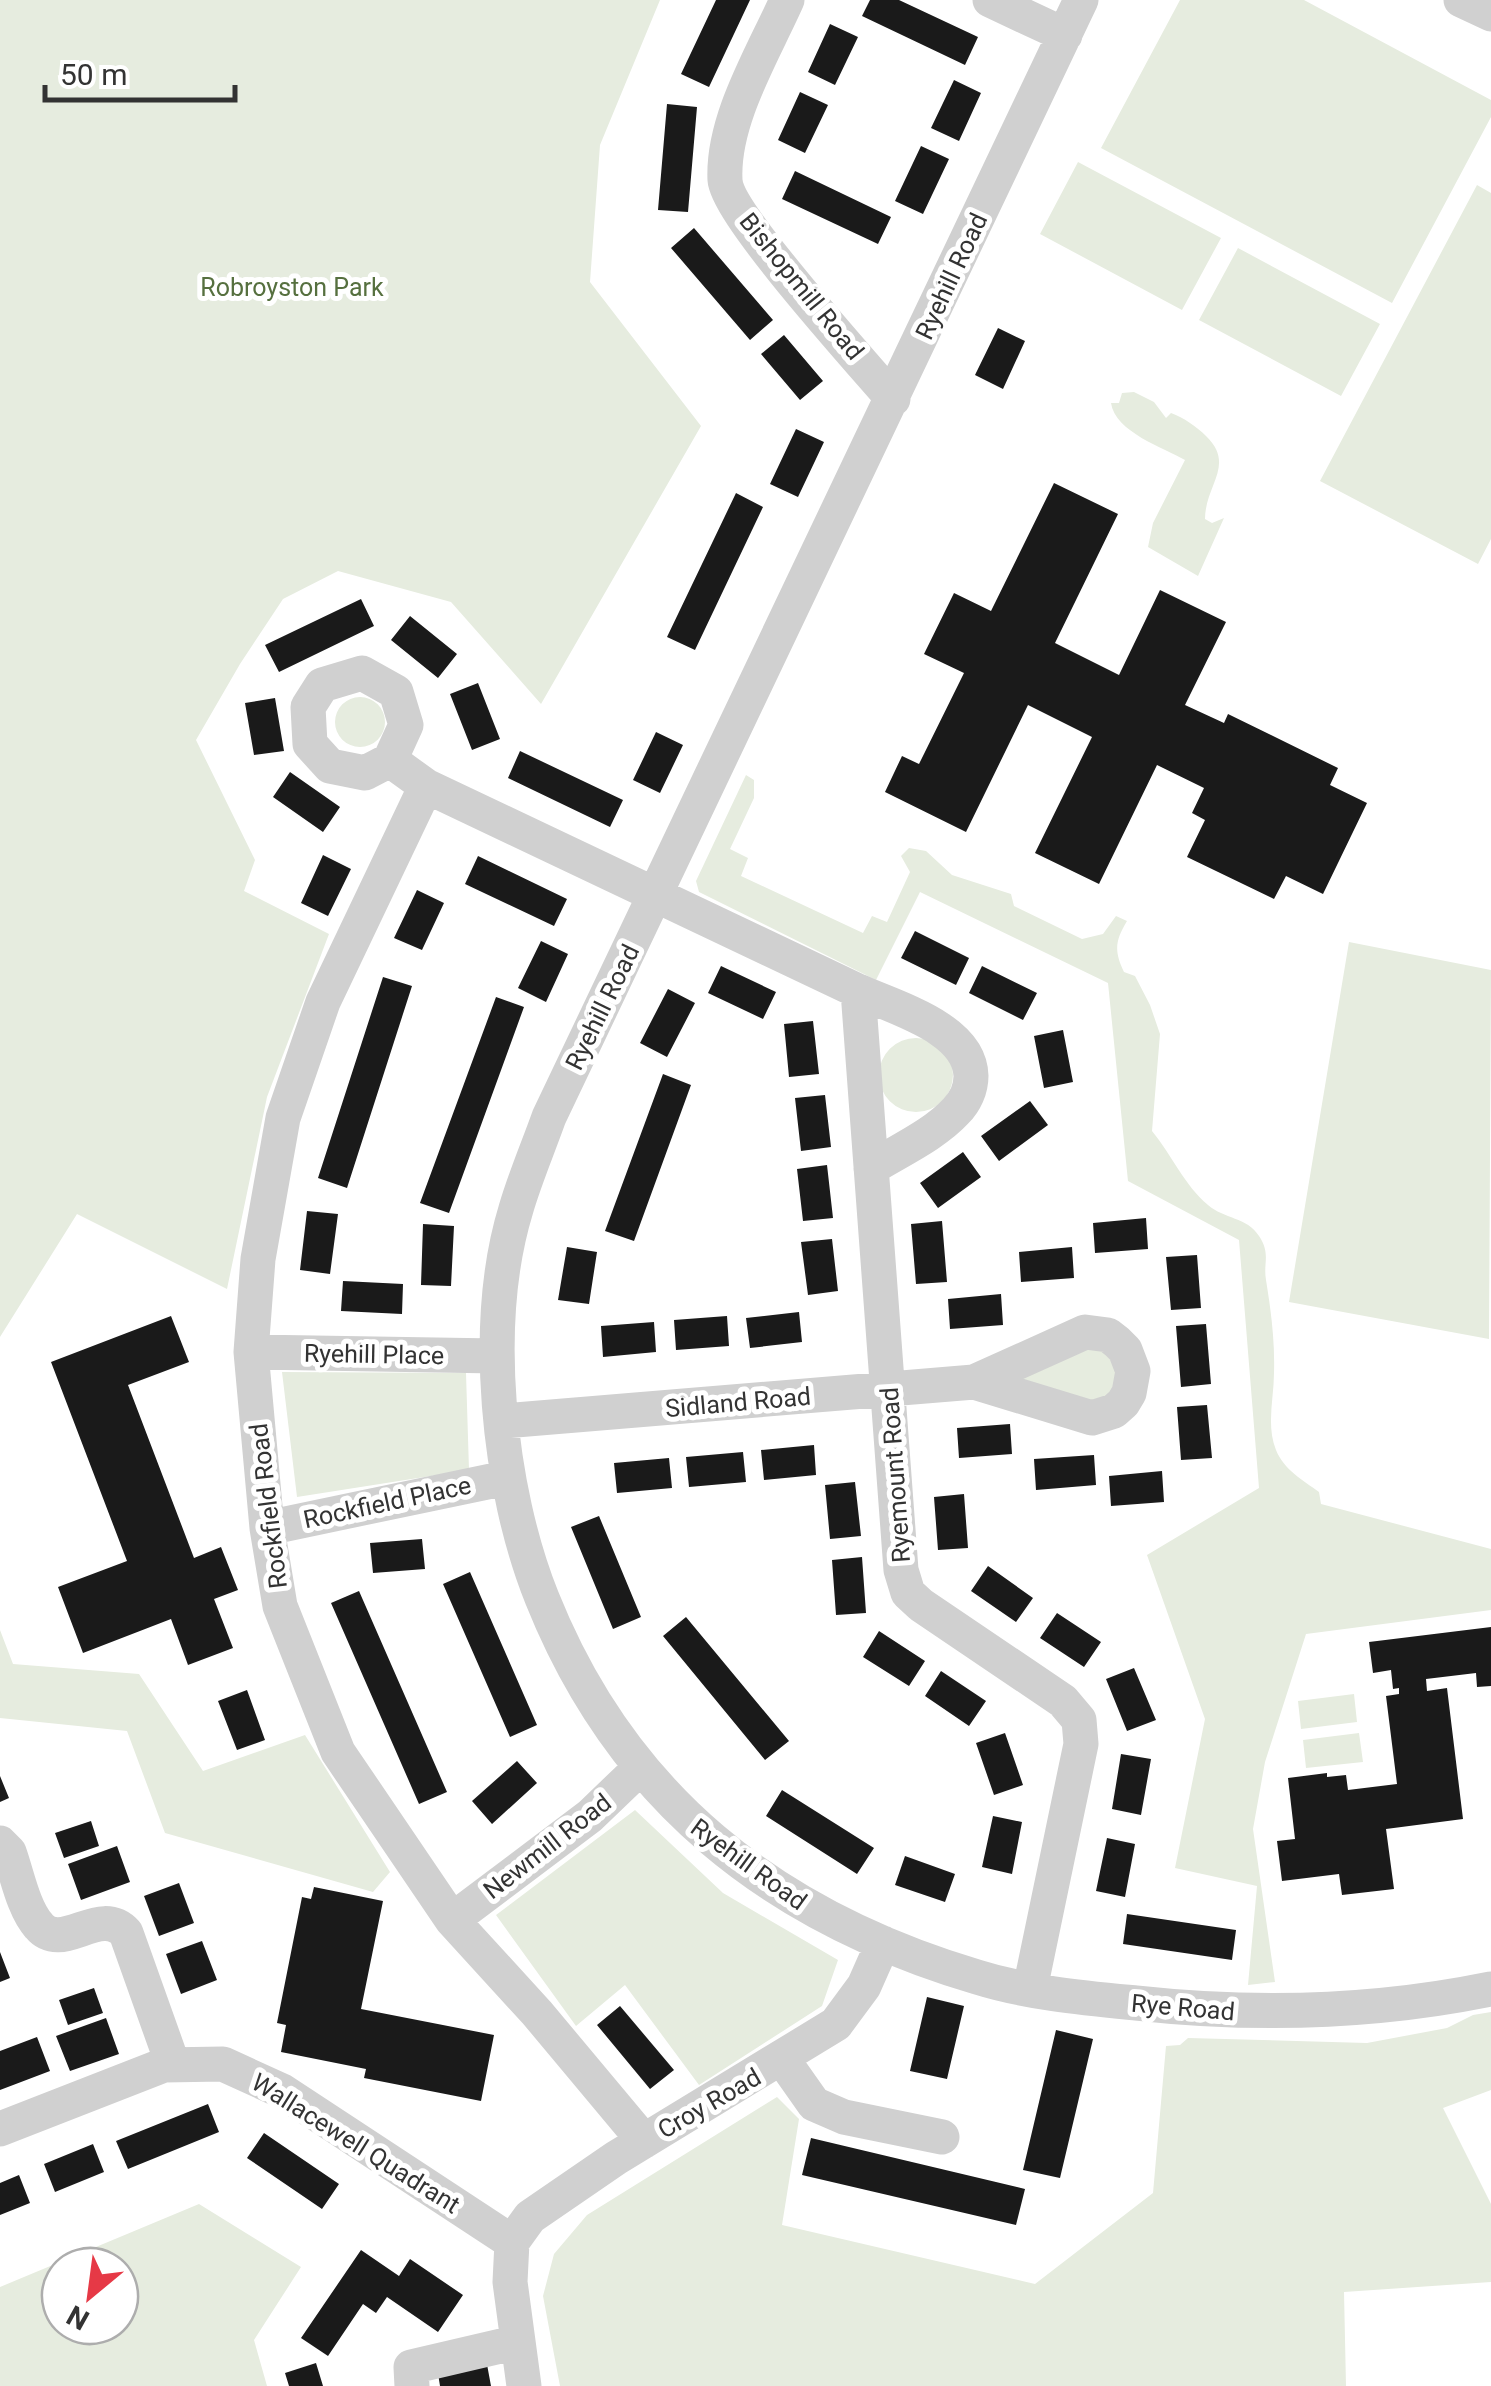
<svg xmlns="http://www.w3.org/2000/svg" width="1491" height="2386" font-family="Roboto,sans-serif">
  <rect width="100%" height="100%" fill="#fff"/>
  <path fill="#e6ecdf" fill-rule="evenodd" d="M0,0h660l-60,145 -10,137 111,144 -160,278 -90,-102 -113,-31 -55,28 -43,65 -44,76 59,120 -11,31 85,43 -62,163 -40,192 -150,-75 -77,123z
    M1180,0h124l187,100v17l-99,186 -291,-155z
    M1078,162l143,76 -39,72 -142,-76z
    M1477,185l14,8v346l-13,25 -158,-83z
    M1238,248l142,76 -39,72 -142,-76z
    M1134,392l20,10 12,16 5,-5c13,5 25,13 35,23 30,29 -1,49 -1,83l7,4 12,-5 -26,58 -50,-29 5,-24 32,-63c-21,-12 -70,-28 -74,-57h8l3,-10z
    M335 722a25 25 0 1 1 50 0a25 25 0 1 1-50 0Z
    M746,775l8,5v18l-24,51 18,9 -7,18 122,57 9,-17 15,6 23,-50 -9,-16 8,-8 17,3 26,24 59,19 3,12 68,33 21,-5 13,-18 11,5c-12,20 -13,30 -3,51l11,4 15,29 10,29 -8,97c19,23 33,55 56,74 16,14 39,12 51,31 12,18 4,27 7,44 5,31 9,61 8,93 0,25 -8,52 2,77 8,20 27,30 43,42l2,12 170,45v61l-185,24 -41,128 -12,67 22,153 -27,3 9,-99 -82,-18 30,-149 -58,-164 112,-67 -20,-248 -111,-59 -20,-198 -188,-91 -44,88 -177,-88 -3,-11z
    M1349,942l142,28 -2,369 -200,-37z
    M879 1075a37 37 0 1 1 74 0a37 37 0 1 1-74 0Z
    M1094,1347c18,7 22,20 23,38l-18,20 -73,-17 -5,-14z
    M282,1372l184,1 3,97 -172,27z
    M0,1630l13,34 126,10 64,97 102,-36 85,137 -17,20 -208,-59 -38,-102 -127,-13z
    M1354,1694l3,28 -56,7 -3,-28z
    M1359,1733l4,29 -57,6 -3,-28z
    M635,1810l88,83 115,67 -16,46 -123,79 -74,-100 -49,41 -80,-111z
    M1491,2012v78l-48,18 48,96v78l-147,10 2,94h-786l-17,-90 11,-42 33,-39 190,-118 22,22 -17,106 253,59 118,-91 13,-147 14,-1 8,-7 179,5 80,-15 26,-13z
    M199,2204l102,63 -47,73 13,46h-267v-99zM120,2266v60h-60v-60z"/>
  <path fill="#1a1a1a" d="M716,0h34l-41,87 -28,-13z
    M870,0h29l79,37 -13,28 -103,-49z
    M830,24l28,13 -23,48 -27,-13z
    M954,80l27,13 -22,48 -28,-13z
    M800,92l28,13 -23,48 -27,-13z
    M667,104l30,3 -9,105 -30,-2z
    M921,146l28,13 -26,55 -28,-13z
    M795,171l96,46 -13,27 -96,-45z
    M694,228l79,92 -23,20 -79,-92z
    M998,328l27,13 -22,48 -28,-14z
    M784,335l39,46 -23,19 -39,-46z
    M796,429l28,13 -26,55 -28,-13z
    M1054,483l64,31 -63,129 64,32 41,-85 66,32 -41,83 39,18 4,-9 110,54 -8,17 37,18 -44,91 -37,-18 -12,23 -87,-42 18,-37 -13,-7 12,-25 -47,-23 -58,119 -64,-31 57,-116 -64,-32 -62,127 -81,-40 17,-36 17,8 45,-91 -40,-19 30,-61 37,18z
    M736,493l27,14 -68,143 -28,-13z
    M361,599l13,27 -95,46 -14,-27z
    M410,616l47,38 -19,24 -47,-38z
    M478,683l22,56 -28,11 -22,-56z
    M275,698l9,53 -30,4 -9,-52z
    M656,732l27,13 -23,48 -27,-13z
    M520,751l103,49 -13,27 -102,-49z
    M290,772l50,35 -17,25 -50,-35z
    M323,855l28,14 -23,47 -27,-13z
    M478,856l89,43 -13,27 -89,-42z
    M417,890l27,13 -22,47 -28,-12z
    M915,931l54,27 -13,27 -55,-27z
    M541,941l27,13 -22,48 -28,-14z
    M721,966l55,26 -13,27 -55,-26z
    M982,966l55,27 -14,27 -54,-27z
    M383,977l29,9 -65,202 -29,-10z
    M668,989l27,14 -28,54 -27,-14z
    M496,997l28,10 -75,206 -29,-10z
    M813,1021l6,53 -30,3 -5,-53z
    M1063,1030l10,52 -29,6 -10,-52z
    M663,1074l28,11 -57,156 -29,-10z
    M825,1095l6,52 -30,4 -6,-53z
    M1030,1101l18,24 -49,36 -18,-25z
    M963,1152l18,25 -43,31 -18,-25z
    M827,1165l6,53 -30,3 -6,-52z
    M307,1211l31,3 -8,60 -30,-4z
    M1146,1218l2,31 -53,4 -2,-30z
    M942,1221l5,61 -31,2 -5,-60z
    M423,1224l31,2 -3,60 -30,-1z
    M832,1239l6,52 -30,4 -7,-53z
    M567,1247l30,5 -8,52 -31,-4z
    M1072,1247l2,31 -53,4 -2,-30z
    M1197,1255l4,53 -30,2 -5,-53z
    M343,1281l60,3 -1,30 -61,-3z
    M1001,1294l2,31 -53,4 -2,-30z
    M799,1312l3,30 -52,6 -4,-30z
    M171,1316l18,46 -61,23 66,173 27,-11 17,43 -24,9 19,49 -45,17 -17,-46 -88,34 -25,-66 69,-26 -76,-199z
    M727,1316l2,30 -53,4 -2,-30z
    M654,1322l2,30 -53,5 -2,-31z
    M1206,1324l5,60 -30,3 -5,-61z
    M1207,1405l5,53 -31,2 -4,-53z
    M1010,1424l2,30 -53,4 -2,-30z
    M814,1445l2,30 -52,5 -3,-30z
    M743,1452l3,30 -57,5 -3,-30z
    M1094,1455l2,30 -60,5 -2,-31z
    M669,1458l3,30 -55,5 -3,-30z
    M1162,1471l2,31 -53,4 -2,-30z
    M855,1482l6,54 -31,3 -5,-54z
    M964,1494l4,54 -30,2 -4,-53z
    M599,1516l42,101 -28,12 -42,-102z
    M422,1539l3,30 -52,4 -3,-30z
    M862,1557l4,56 -30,2 -4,-55z
    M988,1566l45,32 -17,24 -45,-31z
    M470,1572l67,153 -27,12 -67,-153z
    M359,1591l88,201 -28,12 -88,-201z
    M1057,1613l44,29 -17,25 -44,-29z
    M686,1617l103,124 -24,19 -102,-124z
    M1491,1627v59l-14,1 -1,-14 -50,6 1,12 20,-3 16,131 -77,10 8,60 -52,6 -3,-21 -57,7 -5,-40 18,-2 -7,-61 39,-5v4l19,-2 2,15 49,-6 -11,-88 13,-2v-6l-6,1 -2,-19 -18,3 -4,-31z
    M879,1631l46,30 -16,25 -46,-29z
    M1134,1668l22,52 -29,11 -21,-52z
    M941,1671l45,30 -17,25 -44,-30z
    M247,1690l18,50 -28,10 -19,-49z
    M1005,1733l18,52 -29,10 -18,-52z
    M1121,1754l30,5 -10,56 -29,-6z
    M517,1761l20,22 -45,41 -20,-23z
    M0,1776l9,22 -9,4z
    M782,1790l92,58 -17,26 -91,-58z
    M993,1816l29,6 -10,52 -30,-7z
    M91,1821l8,25 -35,12 -9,-25z
    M1107,1838l28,6 -10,53 -29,-6z
    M117,1846l13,36 -49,18 -13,-36z
    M905,1856l50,18 -10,28 -50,-17z
    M179,1883l15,40 -35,13 -15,-40z
    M314,1887l69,14 -22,108 133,26 -13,66 -117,-23 2,-9 -85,-17 5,-27 -9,-2 25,-126 9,2z
    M1127,1914l109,16 -4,30 -109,-16z
    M202,1941l15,39 -36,14 -15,-40z
    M0,1952l10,26 -10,4z
    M94,1988l9,25 -35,12 -9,-25z
    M927,1997l37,9 -17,73 -37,-8z
    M620,2006l54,64 -24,19 -53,-64z
    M106,2018l13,36 -49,17 -14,-35z
    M1056,2030l37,9 -33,139 -37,-8z
    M37,2037l13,34 -50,19v-39z
    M208,2104l11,28 -91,37 -12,-28z
    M264,2133l75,51 -17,25 -75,-51z
    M811,2138l214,51 -9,36 -214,-50z
    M93,2144l11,28 -49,20 -11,-28z
    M19,2175l11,28 -30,12v-32z
    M361,2250l38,26 11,-17 53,36 -25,37 -51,-35 -11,16 -13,-9 -35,52 -27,-18z
    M486,2359l5,27h-51l-3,-19z
    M316,2363l7,23h-34l-4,-13z"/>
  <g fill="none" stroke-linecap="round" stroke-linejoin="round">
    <path stroke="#d0d0d0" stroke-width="35" d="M787,0c-24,54 -65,120 -62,180 2,34 138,184 168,219
      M990,0l75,35
      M1081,0l-532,1117c-11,31 -24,61 -33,92 -35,114 -18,280 26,389 80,200 230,318 435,379 51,16 107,21 159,26 119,13 238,10 355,-14
      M1461,0l30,14
      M362,673l34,19 10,33 -16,35 -25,13 -35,-7 -20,-22 -2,-37 14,-22z
      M390,760l36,26 432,205 43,579 7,23 13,12 142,96 16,19 2,24 -51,245
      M426,786l-103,216 -40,116 -25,141 -7,93 16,176 13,78 58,146 114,168 85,93 107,128
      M858,991c37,17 112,37 113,85 0,13 -6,26 -15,35 -22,24 -58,40 -85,57
      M251,1352l246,4
      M503,1421l471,-39 111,-50 23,3 9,7 8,8 8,21 -4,22 -6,10 -9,8 -22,7 -118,-36
      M267,1528l239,-50
      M0,1843l9,9c8,22 14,56 30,74 23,28 61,-22 87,7l47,132
      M452,1920l138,-104 50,-48
      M783,2060l31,44 30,13 98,20
      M0,2129l164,-64 59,-1 59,27 230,151
      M512,2242l18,-25 86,-59 220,-134 28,-38 19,-43
      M512,2242l-2,40 14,104
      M412,2386l-1,-19 107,-25"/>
  </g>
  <g text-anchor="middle" stroke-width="10" stroke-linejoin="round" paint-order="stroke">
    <g font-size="25" fill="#333" stroke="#fff">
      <text transform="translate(951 276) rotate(-65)" y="9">Ryehill Road</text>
      <text transform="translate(802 286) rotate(51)" y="9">Bishopmill Road</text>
      <text transform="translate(602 1007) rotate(-64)" y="9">Ryehill Road</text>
      <text transform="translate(374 1354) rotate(1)" y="9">Ryehill Place</text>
      <text transform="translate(738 1402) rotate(-5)" y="9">Sidland Road</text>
      <text transform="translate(895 1475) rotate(-94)" y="9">Ryemount Road</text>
      <text transform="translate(387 1502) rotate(-12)" y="9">Rockfield Place</text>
      <text transform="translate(268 1506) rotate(-97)" y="9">Rockfield Road</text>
      <text transform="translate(547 1846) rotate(-38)" y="9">Newmill Road</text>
      <text transform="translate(749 1864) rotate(36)" y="9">Ryehill Road</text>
      <text transform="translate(1183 2007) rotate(5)" y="9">Rye Road</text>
      <text transform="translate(709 2103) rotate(-30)" y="9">Croy Road</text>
      <text transform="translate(356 2143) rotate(32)" y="9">Wallacewell Quadrant</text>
    </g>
    <g font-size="25" fill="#56703f" stroke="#fff">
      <text x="292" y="296">Robroyston Park</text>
    </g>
  </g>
  <g transform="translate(90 2296) rotate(209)"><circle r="48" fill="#ffffff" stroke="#adadad" stroke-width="2.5"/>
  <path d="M0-8L18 38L0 25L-18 38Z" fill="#e63946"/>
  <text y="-15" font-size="28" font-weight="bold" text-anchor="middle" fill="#333333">N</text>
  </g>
  <path d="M45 85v15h190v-15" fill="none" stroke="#333333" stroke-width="5"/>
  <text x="60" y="85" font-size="30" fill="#333333" stroke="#ffffff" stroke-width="8" paint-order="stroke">50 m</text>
</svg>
